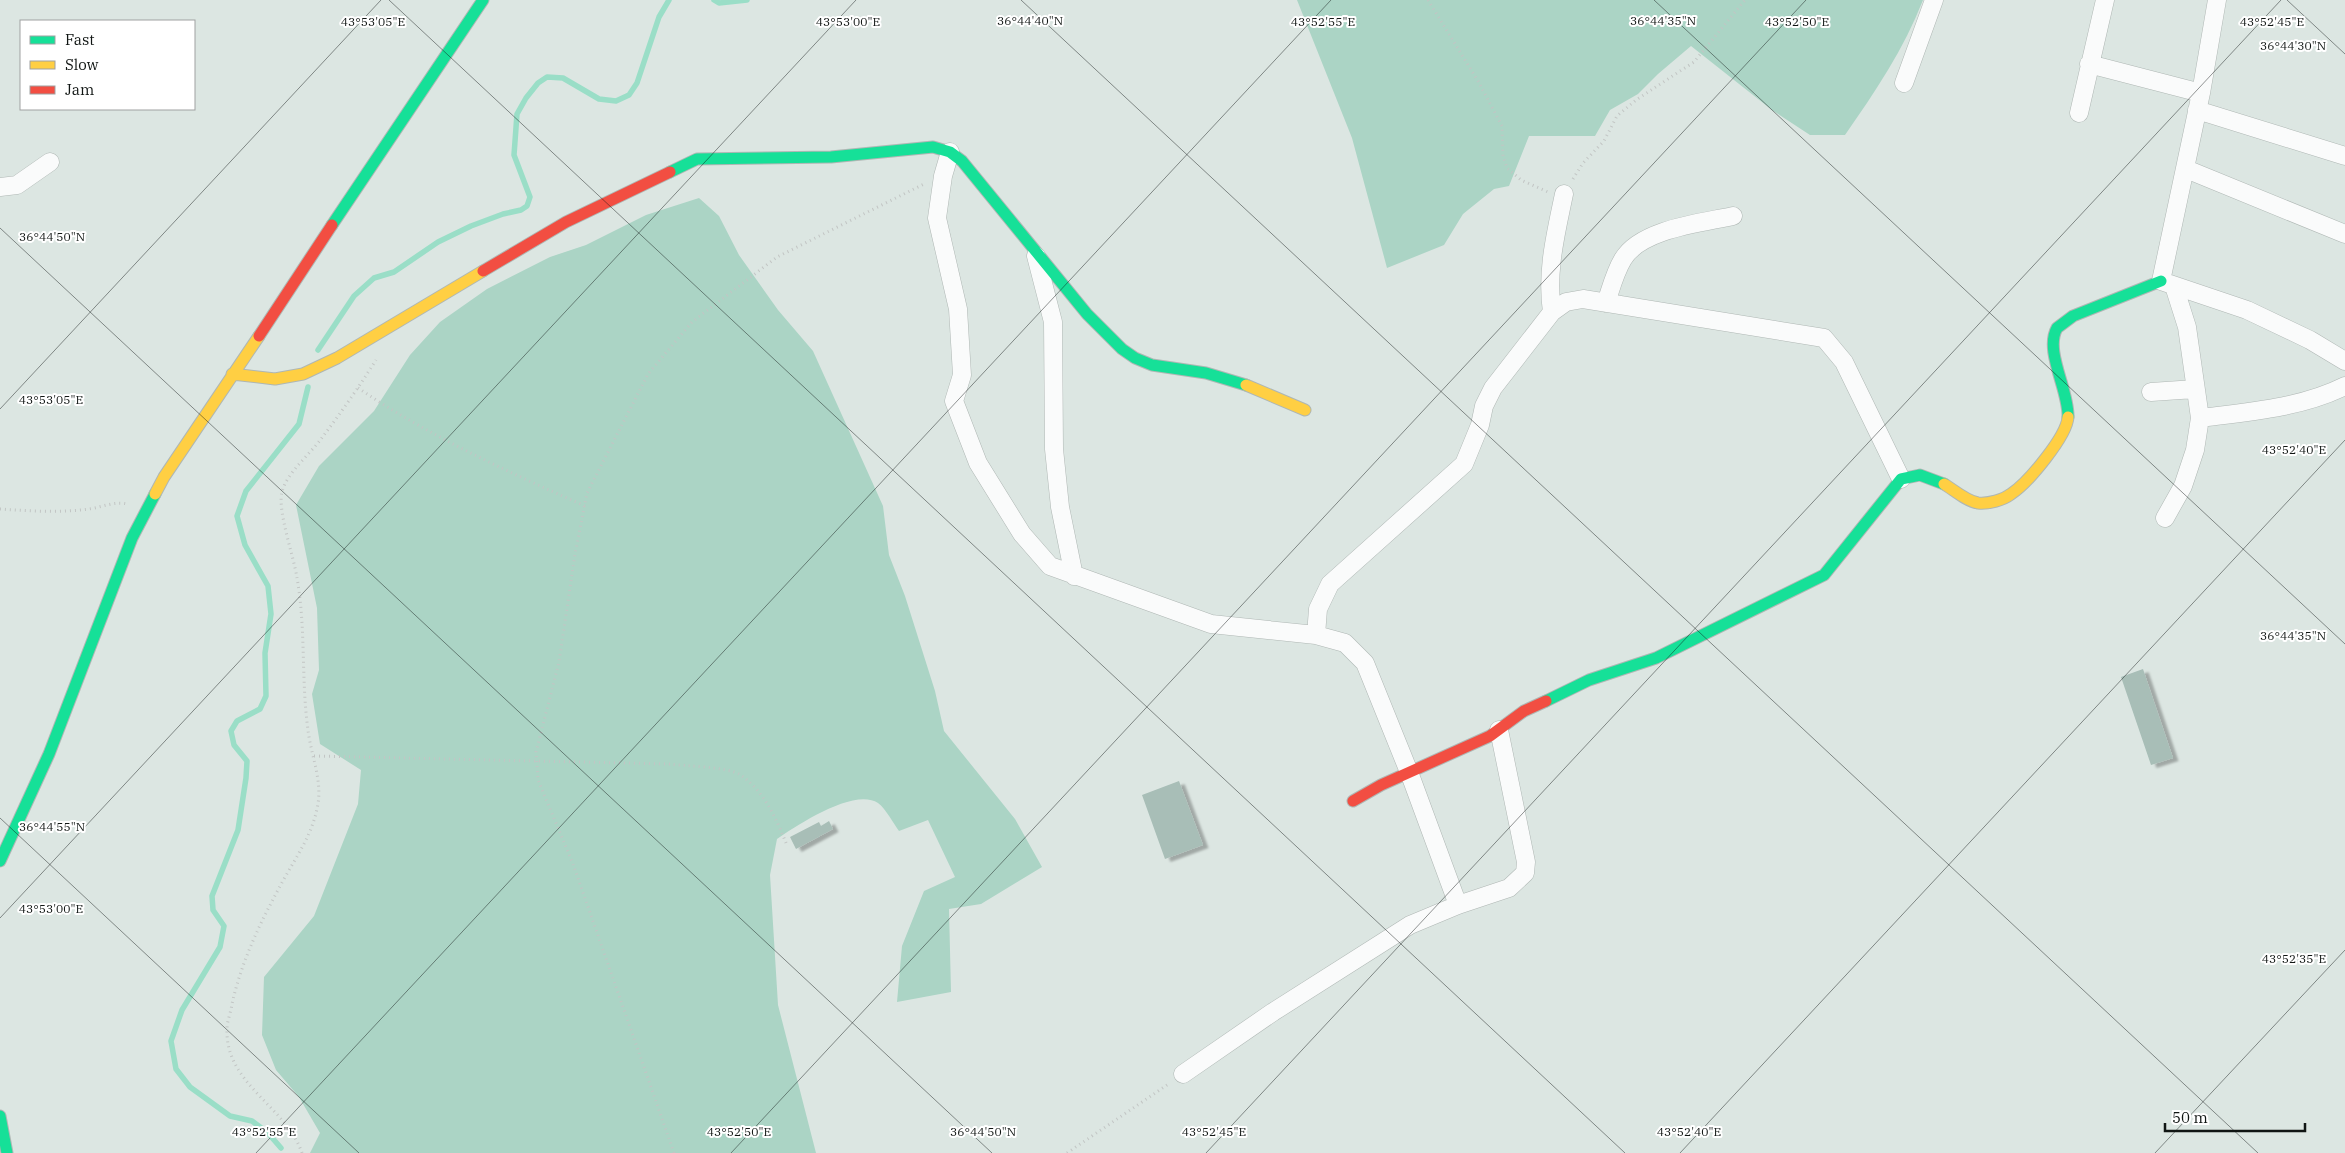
<svg xmlns="http://www.w3.org/2000/svg" width="2345" height="1153" font-family="'IBM Plex Serif',serif">
  <defs>
    <filter id="shadow"><feDropShadow dx="5.5" dy="3" stdDeviation="1" flood-color="#0004"/></filter>
  </defs>
  <rect width="100%" height="100%" fill="#dce6e2"/>
  <path fill="#abd4c5" d="M1297,0h626c-19,49 -48,92 -78,135h-35l-38,-25 -81,-64 -33,28 -20,20 -28,16 -15,26h-66l-20,50 -15,3 -31,25 -19,31 -57,23 -35,-130z
    M699,198l20,18 20,39 39,55 35,41 70,155 6,49 16,41 30,95 9,40 71,88 27,48 -61,37 -32,5 2,83 -54,10 5,-56 22,-55 31,-14 -27,-57 -29,11c-6,-8 -13,-22 -21,-28 -23,-16 -81,22 -101,36l-7,36 8,130 38,148h-506l10,-20 -21,-36 -23,-27 -14,-35 2,-58 50,-61 44,-112 3,-34 -41,-26 -8,-50 7,-24 -2,-62 -21,-103 23,-39 55,-55 36,-56 30,-33 47,-33 63,-32 36,-12 60,-30z"/>
  <g fill="none" stroke-linecap="round" stroke-linejoin="round">
    <path stroke="#9adec7" stroke-width="5.5" d="M714,0l5,3 28,-3
      M318,350l36,-54 20,-18 20,-6 44,-30 33,-16 32,-12 18,-4 6,-4 3,-9 -16,-42 3,-41 9,-16 12,-15 9,-6 16,1 36,21 17,2 13,-6 8,-12 22,-66 10,-17
      M281,1148l-13,-15 -16,-12 -22,-5 -40,-29 -14,-18 -5,-28 11,-31 38,-63 4,-21 -11,-16 -1,-14 26,-66 8,-52 1,-17 -13,-16 -3,-14 6,-10 23,-12 6,-13 -1,-43 6,-39 -3,-28 -23,-41 -8,-29 9,-25 53,-67 9,-37"/>
  </g>
  <path fill="#a8beb7" filter="url(#shadow)" d="M2143,669l30,89 -22,7 -30,-88z
    M1179,781l24,64 -38,14 -23,-64z
    M829,821l4,8 -37,20 -6,-12 29,-15 2,4z"/>
  <g fill="none" stroke-linecap="round" stroke-linejoin="round">
    <g stroke="#afb7b4" stroke-width="19">
      <path id="street" d="M2217,0l-16,93 -40,188 86,29 63,30 35,21
        M2089,64l112,29
        M1904,83l30,-83
        M2197,110l148,46
        M2079,113l26,-113
        M950,152l-7,24 -6,42 21,91 4,66 -8,26 24,62 44,71 28,32 161,58 105,11 29,8 20,20 44,109 49,133
        M2186,169l159,65
        M0,187l17,-2 33,-23
        M1036,256l17,66 1,127 6,58 14,69
        M1606,303c5,-15 9,-31 17,-44 18,-30 78,-36 110,-43
        M1552,312c-6,-41 4,-79 12,-118
        M2151,392l44,-3
        M2200,418c48,-6 101,-10 145,-32
        M2165,518l18,-32 12,-36 5,-32 -13,-91 -13,-41
        M1316,635l2,-26 12,-25 134,-120 16,-39 4,-19 9,-18 59,-76 14,-10 17,-3 241,39 20,24 57,117
        M1183,1074l90,-62 137,-87 48,-20 51,-17 16,-15 1,-11 -27,-132"/>
    </g>
    <g stroke="#afb7b4" stroke-width="13">
      <path id="fast" d="M670,172l27,-13 134,-2 102,-10 17,5 12,9 125,153 35,35 13,9 17,7 54,8 40,12
        M332,225l151,-225
        M2068,417c1,-27 -24,-66 -11,-89l16,-12 88,-35
        M1546,701l43,-21 67,-22 168,-83 77,-96 19,-4 24,9
        M0,861l49,-107 83,-216 23,-44
        M0,1116l7,37"/>
    </g>
    <g stroke="#afb7b4" stroke-width="13">
      <path id="slow" d="M232,374l43,5 28,-5 34,-16 146,-87
        M1246,385l59,25
        M1944,484c10,6 22,17 34,19 11,1 25,-3 33,-9 17,-11 56,-58 57,-77
        M155,494l9,-17 95,-141"/>
    </g>
    <g stroke="#afb7b4" stroke-width="13">
      <path id="jam" d="M483,271l83,-49 104,-50
        M259,336l73,-111
        M1353,801l28,-16 109,-49 34,-25 22,-10"/>
    </g>
    <path stroke="#c2c5c4" stroke-width="3" stroke-dasharray="1 4" stroke-linecap="butt" d="M1428,0l50,81 24,45 1,30 4,12 14,12 27,12
      M1573,179l10,-16 21,-22 13,-25 19,-16 58,-38 51,-62
      M358,388c71,48 148,83 227,118
      M0,509c29,2 60,4 89,0 14,-2 25,-8 38,-5
      M314,756l356,8c15,2 57,3 69,10 24,15 37,44 47,69
      M302,1153c-16,-47 -77,-69 -75,-124 0,-8 4,-17 5,-25 10,-45 30,-85 52,-125 14,-25 29,-46 34,-75 4,-25 -7,-49 -10,-74 -7,-50 -2,-102 -11,-152 -3,-21 -20,-68 -15,-86 4,-18 28,-38 39,-53 19,-25 38,-52 55,-79
      M674,1153l-101,-289 -35,-84 -2,-28 23,-90 16,-108 12,-61 61,-119 44,-52 85,-65 147,-73
      M1067,1153l103,-70"/>
    <use href="#street" stroke="#fafbfb" stroke-width="18"/>
    <use href="#fast" stroke="#16e098" stroke-width="11"/>
    <use href="#slow" stroke="#ffcf43" stroke-width="11"/>
    <use href="#jam" stroke="#f24e42" stroke-width="11"/>
  </g>
  <path fill="none" stroke="#101513" stroke-width="1" stroke-opacity="0.45" d="M389,0l1236,1153M1021,0l1237,1153M1654,0l691,644M2287,0l58,54M0,228l992,925M0,409l381,-409M0,818l359,335M0,918l856,-918M256,1153l1075,-1153M731,1153l1075,-1153M1206,1153l1075,-1153M1680,1153l665,-713M2155,1153l190,-203"/>
  <g font-size="12" text-anchor="middle" fill="#101513" stroke="#fff" stroke-width="4" stroke-linejoin="round" paint-order="stroke">
    <text x="1030" y="25">36°44'40"N</text>
    <text x="1663" y="25">36°44'35"N</text>
    <text x="1323" y="26">43°52'55"E</text>
    <text x="1797" y="26">43°52'50"E</text>
    <text x="373" y="26">43°53'05"E</text>
    <text x="848" y="26">43°53'00"E</text>
    <text x="2272" y="26">43°52'45"E</text>
    <text x="2293" y="50">36°44'30"N</text>
    <text x="52" y="241">36°44'50"N</text>
    <text x="51" y="404">43°53'05"E</text>
    <text x="2294" y="454">43°52'40"E</text>
    <text x="2293" y="640">36°44'35"N</text>
    <text x="52" y="831">36°44'55"N</text>
    <text x="51" y="913">43°53'00"E</text>
    <text x="2294" y="963">43°52'35"E</text>
    <text x="264" y="1136">43°52'55"E</text>
    <text x="739" y="1136">43°52'50"E</text>
    <text x="1214" y="1136">43°52'45"E</text>
    <text x="1689" y="1136">43°52'40"E</text>
    <text x="983" y="1136">36°44'50"N</text>
  </g>
  <rect x="20" y="20" width="175" height="90" fill="#ffffff" stroke="#9fa1a1"/>
  <rect x="30" y="36" width="25" height="8" fill="#16e098" stroke="#9fa1a1"/>
  <text x="65" y="45" font-size="15" fill="#101513">Fast</text>
  <rect x="30" y="61" width="25" height="8" fill="#ffcf43" stroke="#9fa1a1"/>
  <text x="65" y="70" font-size="15" fill="#101513">Slow</text>
  <rect x="30" y="86" width="25" height="8" fill="#f24e42" stroke="#9fa1a1"/>
  <text x="65" y="95" font-size="15" fill="#101513">Jam</text>
  <path d="M2165 1123v8h140v-8" fill="none" stroke="#101513" stroke-width="2.5"/>
  <text x="2172" y="1123" font-size="15" fill="#101513" stroke="#ffffff" stroke-width="4" paint-order="stroke">50 m</text>
</svg>
